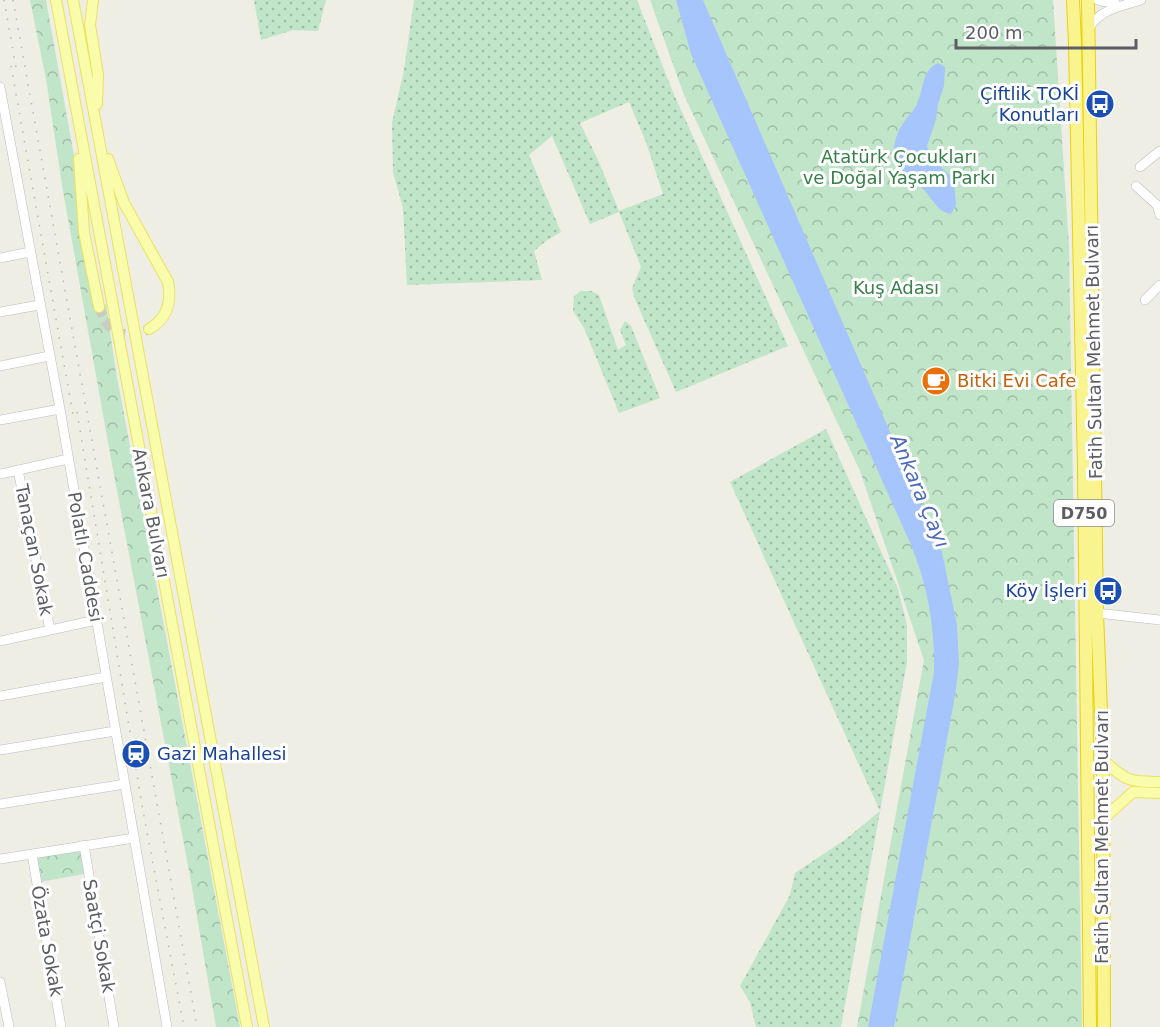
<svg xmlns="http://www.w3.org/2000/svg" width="1160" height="1027" font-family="'DejaVu Sans',sans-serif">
  <defs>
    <pattern id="grass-dots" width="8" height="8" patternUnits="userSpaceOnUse" patternTransform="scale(1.5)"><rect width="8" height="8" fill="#c1e5c9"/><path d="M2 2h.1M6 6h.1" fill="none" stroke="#a0bda7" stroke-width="1.8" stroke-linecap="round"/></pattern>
    <pattern id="forest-crowns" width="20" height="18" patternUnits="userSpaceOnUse" patternTransform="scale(1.5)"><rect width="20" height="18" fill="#c1e5c9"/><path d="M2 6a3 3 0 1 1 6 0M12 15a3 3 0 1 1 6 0" fill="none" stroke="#a0bda7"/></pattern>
  </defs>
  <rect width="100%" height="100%" fill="#eeeee4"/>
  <path fill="url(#grass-dots)" fill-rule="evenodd" d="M254,0h72l-8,31 -25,-1 -32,10z
    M414,0h223l35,90 116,256 -112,46 -42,-95 -2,-9 9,-21 -22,-55 -29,12 -38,-88 -23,19 32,77 -15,9 -12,10 8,29 -135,5 -4,-77 -10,-36 -1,-49 12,-53zM629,102l17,40 17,52 -44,17 -21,-51 -18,-37z
    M581,291h10l8,4 19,55 8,-5 -6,-15 5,-9 6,5 29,72 -41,15 -35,-85 -11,-17 1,-15z
    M826,429l72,160 9,36v37l-66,365h-85l-6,-25 -10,-16 50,-91 5,-22 51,-34 34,-28 -150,-329z"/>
  <path fill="url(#forest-crowns)" d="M30,0h16l30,167 2,60 21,80 7,-3 10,68 124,655h-24l-26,-151 -79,-417 -48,-268 -17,-112z
    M650,0h403l16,246 13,781h-225l67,-367 -64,-189 -176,-376z
    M80,848l4,26 -44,8 -4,-26z"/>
  <path fill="#a6c5fc" d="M676,0h27l239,552 15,73 2,39 -4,32 -61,331h-26l66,-355c1,-45 -6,-86 -23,-127l-220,-491z
    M938,63l7,4 -1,19 -6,18 -2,16 -9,26 6,14 18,16 3,6 2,23 -5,9c-14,-2 -18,-15 -27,-24 -14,-16 -32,-19 -30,-43 1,-8 4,-16 8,-22 5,-8 12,-14 16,-23 6,-15 4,-32 20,-39z"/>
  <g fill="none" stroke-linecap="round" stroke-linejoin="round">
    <path stroke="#cacac4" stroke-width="10" stroke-dasharray="10 5" stroke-linecap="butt" d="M99,307c9,26 24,34 50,22"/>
    <g stroke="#bbbcc2" stroke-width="10">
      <path id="minor" d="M1098,0l6,2 11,-2
        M1089,28c11,-19 33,-22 52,-28
        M0,87l60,322 107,618
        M1140,167l20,-16
        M1136,186l21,19 3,10
        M0,258l30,-6
        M1145,300l15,-15
        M0,312l39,-7
        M0,366l49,-10
        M0,420l60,-11
        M18,470l32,160
        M0,474l68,-15
        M1097,613l63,7
        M0,641l96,-21
        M0,696l106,-19
        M0,750l115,-19
        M0,804l125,-20
        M84,845l30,182
        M32,854l29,173
        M0,859l134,-21
        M0,982l9,45"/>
    </g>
    <g stroke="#ece25f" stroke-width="12">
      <path id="major" d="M56,0l191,1027
        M73,0l191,1027
        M93,0l-3,25 8,50 -1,29
        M79,159l5,73 15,75
        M108,159l16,44 44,79c4,20 -1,37 -19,47
        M1103,760c24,21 25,22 57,22
        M1102,820l31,-28 27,1"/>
    </g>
    <g stroke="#ead208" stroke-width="14">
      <path id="highway" d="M1073,0l2,44 9,423 6,560
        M1088,0l9,613 6,147 1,267"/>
    </g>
    <use href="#minor" stroke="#fff" stroke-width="9"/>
    <use href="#major" stroke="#f9fcab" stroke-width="10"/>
    <use href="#highway" stroke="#f9f490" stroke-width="12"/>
    <path stroke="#b7b7b8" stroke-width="1.5" stroke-dasharray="1.5 8" stroke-linecap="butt" d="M4,0l13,73
      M13,0l184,1027
      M11,66l63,354
      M77,412l66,399 41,216"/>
  </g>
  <defs>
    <g id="bus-disc" transform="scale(1.5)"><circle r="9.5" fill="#1a4fb4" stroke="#fff"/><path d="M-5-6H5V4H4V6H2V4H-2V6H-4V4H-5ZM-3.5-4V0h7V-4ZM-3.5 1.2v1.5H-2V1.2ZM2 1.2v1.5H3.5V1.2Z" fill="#fff"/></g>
    <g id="cafe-disc" transform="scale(1.5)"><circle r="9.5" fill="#e8710a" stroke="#fff"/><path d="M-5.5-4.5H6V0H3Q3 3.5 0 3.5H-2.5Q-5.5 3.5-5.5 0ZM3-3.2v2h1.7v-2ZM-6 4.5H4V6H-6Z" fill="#fff"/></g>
    <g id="station-disc" transform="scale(1.5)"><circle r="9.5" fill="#1a4fb4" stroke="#fff"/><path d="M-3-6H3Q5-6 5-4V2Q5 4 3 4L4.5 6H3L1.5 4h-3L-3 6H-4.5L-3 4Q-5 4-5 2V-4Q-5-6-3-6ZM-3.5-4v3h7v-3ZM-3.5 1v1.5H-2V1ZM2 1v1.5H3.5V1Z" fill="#fff"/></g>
  </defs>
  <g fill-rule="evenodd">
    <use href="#bus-disc" x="1100" y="104"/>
    <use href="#cafe-disc" x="936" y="381"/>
    <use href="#bus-disc" x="1108" y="591"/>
    <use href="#station-disc" x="136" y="754"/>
  </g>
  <g text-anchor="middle" stroke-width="6" stroke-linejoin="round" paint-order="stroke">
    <rect fill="#fff" stroke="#8d8e92" stroke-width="1.5" x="1054" y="500" width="60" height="26" rx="4.5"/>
    <g font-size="16" font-weight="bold" fill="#5c5e64">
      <text x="1084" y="519">D750</text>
    </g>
    <g font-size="18" fill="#164399" stroke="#fff" text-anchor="end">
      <text x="1079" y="100">Çiftlik TOKİ<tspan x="1079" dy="21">Konutları</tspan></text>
      <text x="1087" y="597">Köy İşleri</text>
      <text x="157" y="760" text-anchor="start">Gazi Mahallesi</text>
    </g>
    <g font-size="18" fill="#378049" stroke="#fff">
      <text x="899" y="163">Atatürk Çocukları<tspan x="899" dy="21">ve Doğal Yaşam Parkı</tspan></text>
      <text x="896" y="294">Kuş Adası</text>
    </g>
    <g font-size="18" fill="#5c5e64" stroke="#fff">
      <text transform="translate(1094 352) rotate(-91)" y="6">Fatih Sultan Mehmet Bulvarı</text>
      <text transform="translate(151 513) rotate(79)" y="6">Ankara Bulvarı</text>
      <text transform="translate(34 550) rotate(79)" y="6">Tanaçan Sokak</text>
      <text transform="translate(85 557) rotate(80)" y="6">Polatlı Caddesi</text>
      <text transform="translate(1102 837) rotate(-90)" y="6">Fatih Sultan Mehmet Bulvarı</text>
      <text transform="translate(99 936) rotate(80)" y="6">Saatçi Sokak</text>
      <text transform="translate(47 941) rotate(80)" y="6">Özata Sokak</text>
    </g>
    <g font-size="18" fill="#c56008" stroke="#fff" text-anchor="start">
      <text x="957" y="387">Bitki Evi Cafe</text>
    </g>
    <g font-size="20" font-style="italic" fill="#496abf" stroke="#fff">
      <text transform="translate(920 491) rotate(67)" y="7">Ankara Çayı</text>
    </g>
  </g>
  <path d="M956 39v9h180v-9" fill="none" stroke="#5c5e64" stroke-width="3"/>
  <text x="965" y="39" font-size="18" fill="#5c5e64" stroke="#ffffff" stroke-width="4.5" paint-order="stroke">200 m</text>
</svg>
